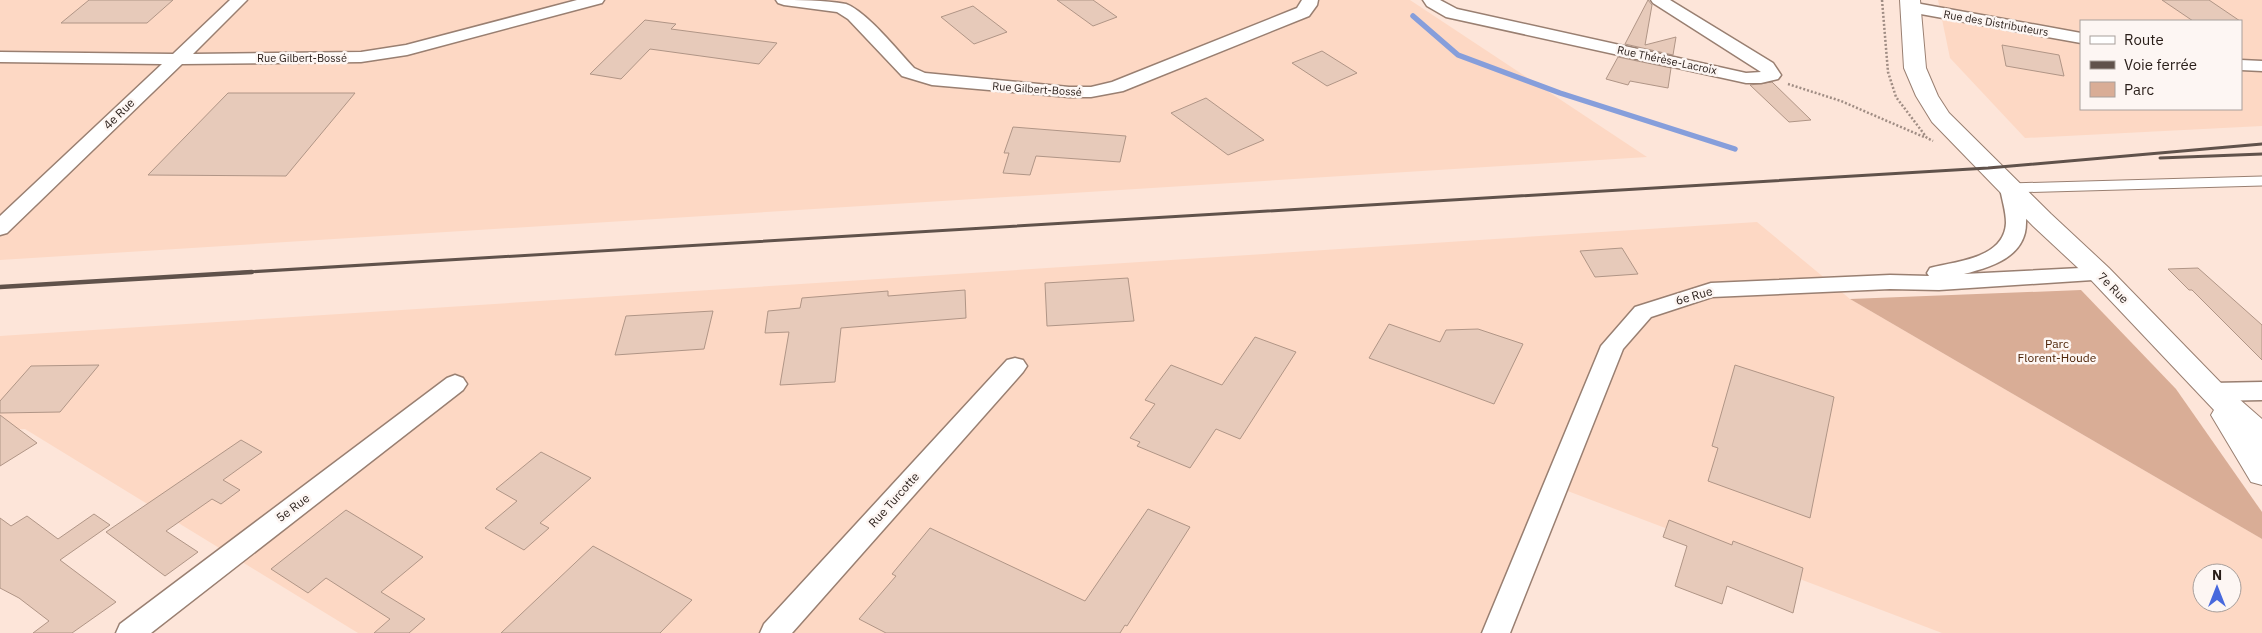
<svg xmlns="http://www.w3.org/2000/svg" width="2262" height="633" font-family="'IBM Plex Sans',sans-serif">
  <rect width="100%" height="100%" fill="#fde5d9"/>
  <path fill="#fdd8c4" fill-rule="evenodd" d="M0,0h1410l237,157 -1647,103z
    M1938,0h324v126l-237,12 -75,-80zM2081,21h160v88h-160z
    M1757,222l93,77 412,240v94h-320l-377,-143 -62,143h-1145l-333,-204 -25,1v-94zM2202,573h30v30h-30z"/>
  <path fill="#d9ad96" d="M2081,290l95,99 86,123v27l-412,-240z"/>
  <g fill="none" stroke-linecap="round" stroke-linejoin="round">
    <path stroke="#869edb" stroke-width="5.5" d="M1413,16l45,39 102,38 175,56"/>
  </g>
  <path fill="#e7caba" stroke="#b09586" d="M89,0h84l-26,23h-86z
    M1057,0h36l24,17 -24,9z
    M1648,0l4,5 -7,40 31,-8 -3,18 -48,-11z
    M2162,0h47l31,21h-47z
    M973,6l34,26 -33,12 -33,-27z
    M645,20l31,4 -5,5 106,14 -18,21 -109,-15 -29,30 -31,-5z
    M2002,45l57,10 5,21 -58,-10z
    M1322,51l35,22 -30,13 -35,-23z
    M1618,57l53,11 -3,20 -38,-7 -2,4 -22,-6z
    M1772,82l39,38 -22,2 -39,-37z
    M228,93h127l-69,83 -138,-1z
    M1206,98l58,42 -36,15 -57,-42z
    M1013,127l113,9 -6,26 -84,-6 -6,19 -27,-2 6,-20h-5z
    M1622,248l16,26 -43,3 -15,-26z
    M2198,268l64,57v35l-70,-70h-3l-21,-21z
    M1128,278l6,43 -87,5 -2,-43z
    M965,290l1,28 -125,10 -6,54 -55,3 9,-53 -24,1 3,-22 32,-3 2,-10 86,-7v5z
    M713,311l-9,38 -89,6 11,-39z
    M1389,324l51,18 6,-12 32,-1 45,15 -29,60 -125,-46z
    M1255,337l41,15 -56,87 -24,-10 -26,39 -53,-22 3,-4 -10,-4 25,-34 -10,-4 26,-35 51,20z
    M99,365l-39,47 -60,1v-12l31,-35z
    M1735,365l99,32 -24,121 -102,-37 10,-33 -6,-2z
    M0,415l37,28 -37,23z
    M241,440l21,12 -39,28 17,10 -19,14 -9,-5 -46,32 32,21 -33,24 -59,-44z
    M541,452l50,26 -51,45 9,5 -25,22 -39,-22 32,-27 -21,-12z
    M1148,509l42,18 -63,99 -2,-1 -5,8h-234l-27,-14 37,-43 -4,-2 38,-46 155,73z
    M346,510l77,47 -42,35 44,27 -16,14h-35l16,-14 -64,-41 -18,15 -37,-24z
    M94,514l16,11 -50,35 56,42 -44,31h-39l16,-12 -30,-23 -19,-10v-70l11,8 16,-10 31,23z
    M1669,520l63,25 1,-4 70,27 -10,45 -66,-27 -5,18 -47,-18 12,-40 -24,-9z
    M593,546l99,54 -32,33h-159z"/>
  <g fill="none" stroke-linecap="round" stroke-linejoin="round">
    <g stroke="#997f71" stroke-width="11">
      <path id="lane" d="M2010,188l252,-7"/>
    </g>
    <g stroke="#997f71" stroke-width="3">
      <path id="street" d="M230,0h17l-54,54 168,-2 45,-7 171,-45h27l-2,3 -195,52 -46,7 -179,2 -175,169 -7,2v-19l162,-152 -162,-2v-10l173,2z
        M776,0c22,0 49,0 70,4 21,8 52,47 68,64l11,5 144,14h22l21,-5 185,-74 5,-8h16l-1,5 -8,11 -186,75 -32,6h-22l-137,-12 -30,-9 -54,-57 -11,-7 -53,-7 -6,-2z
        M1423,0h17l17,9 289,64 15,-1 -108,-69 -2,-3h19l103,63 8,12 -3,4 -17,4h-15l-300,-66 -19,-11z
        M1910,2l171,31v10l-177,-32 -2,-4 2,-4z
        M2241,60l21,1v10l-21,-1z
        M2010,182l7,2 3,4c2,12 7,23 6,35 0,34 -35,44 -62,51l136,-7 8,2 3,5 -3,5 -169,11 -49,-1 -178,8 -61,20 -28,32 -113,284h-28l119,-287 34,-39 76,-24 179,-8 39,1 -2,-3 3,-5c26,-7 74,-9 76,-45 0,-12 -4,-23 -6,-35l3,-4z
        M1015,358l8,2 4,6 -4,6 -231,261h-32l4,-9 243,-264z
        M455,375l8,3 4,6 -4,6 -312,243h-35l4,-9 327,-246z
        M2262,382v18l-50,1 -8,-3 -4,-6 4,-6 8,-3z"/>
    </g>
    <g stroke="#997f71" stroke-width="2">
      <path id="secondary" d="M1900,0h20l6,68 12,28 11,17 102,101 58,54 113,116 40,35v66l-11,-3 -40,-67 3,-5 -123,-130 -58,-54 -101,-104 -16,-26 -12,-28z"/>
    </g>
    <path stroke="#a08d84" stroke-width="2.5" stroke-dasharray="2 2" stroke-linecap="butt" d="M1882,0l6,72 8,25 31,41 6,3
      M1788,84l53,17 83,36"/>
    <use href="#lane" stroke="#fff" stroke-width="9"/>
    <use href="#street" fill="#fff" fill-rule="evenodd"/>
    <use href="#secondary" fill="#fff" fill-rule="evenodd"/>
    <path stroke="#60524b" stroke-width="3" d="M2160,158l102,-4
      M231,273l1757,-105 274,-24"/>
    <path stroke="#60524b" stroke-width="4.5" d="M0,287l252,-15"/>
  </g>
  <g text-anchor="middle" stroke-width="5" stroke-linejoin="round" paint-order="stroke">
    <g font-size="11" fill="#281d18" stroke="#fdf6f3">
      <text transform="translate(1996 23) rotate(10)" y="4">Rue des Distributeurs</text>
      <text x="302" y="62">Rue Gilbert-Bossé</text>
      <text transform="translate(1667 60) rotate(12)" y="4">Rue Thérèse-Lacroix</text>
      <text transform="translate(1037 89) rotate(4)" y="4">Rue Gilbert-Bossé</text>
    </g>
    <g font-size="12" fill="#281d18" stroke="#fdf6f3">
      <text transform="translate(119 114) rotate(-44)" y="4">4e Rue</text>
      <text transform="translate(2113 288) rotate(46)" y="4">7e Rue</text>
      <text transform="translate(1694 296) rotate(-16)" y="4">6e Rue</text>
      <text transform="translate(894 500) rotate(-48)" y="4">Rue Turcotte</text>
      <text transform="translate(293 508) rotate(-37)" y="4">5e Rue</text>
    </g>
    <g font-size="12" fill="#4d2306" stroke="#fdf6f3">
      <text x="2057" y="348">Parc<tspan x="2057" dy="14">Florent-Houde</tspan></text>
    </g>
  </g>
  <rect x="2080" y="20" width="162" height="90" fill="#fdf6f3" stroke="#a89f9b"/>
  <rect x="2090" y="36" width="25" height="8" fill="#ffffff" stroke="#a89f9b"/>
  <text x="2124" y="45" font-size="15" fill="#281d18">Route</text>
  <rect x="2090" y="61" width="25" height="8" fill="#60524b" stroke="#a89f9b"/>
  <text x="2124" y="70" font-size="15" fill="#281d18">Voie ferrée</text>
  <rect x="2090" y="82" width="25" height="15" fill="#d9ad96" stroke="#a89f9b"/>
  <text x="2124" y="95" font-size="15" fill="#281d18">Parc</text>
  <g transform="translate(2217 588)"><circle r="24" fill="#fdf6f3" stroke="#a89f9b"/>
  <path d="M0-4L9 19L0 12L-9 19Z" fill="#4869dd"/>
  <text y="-8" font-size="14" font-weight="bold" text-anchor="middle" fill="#281d18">N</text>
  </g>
</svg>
